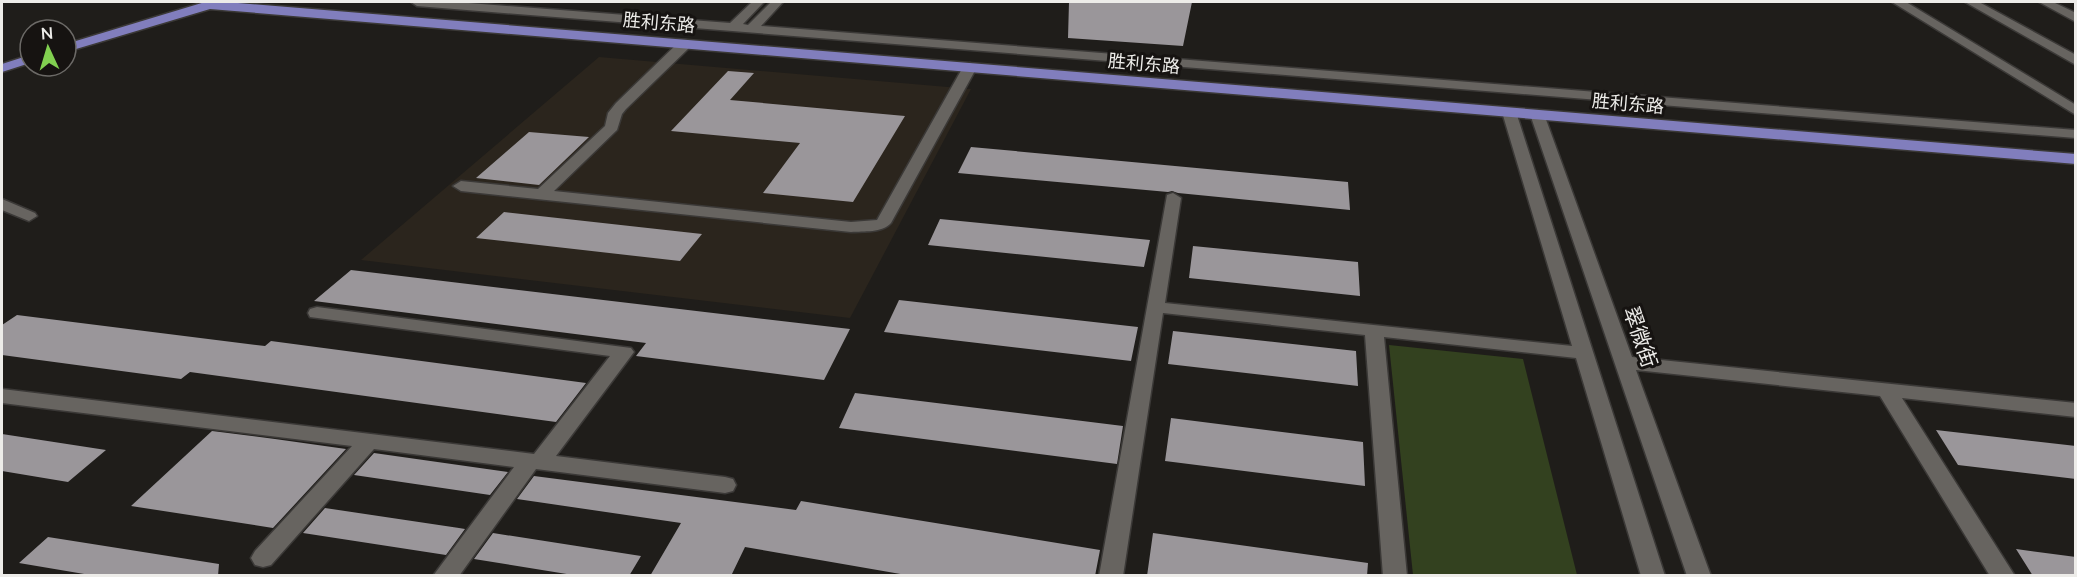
<svg xmlns="http://www.w3.org/2000/svg" width="2077" height="577" font-family="Lato,'Noto Sans SC',sans-serif">
  <rect width="100%" height="100%" fill="#1f1d1a"/>
  <path fill="#2b251d" d="M599,57l372,32 -121,229 -489,-58z"/>
  <path fill="#33411f" d="M1389,345l134,14 54,216h-164z"/>
  <path fill="#9a969a" d="M1069,2h123l-9,44 -115,-8z
    M728,71l26,2 -24,27 175,16 -52,86 -90,-9 37,-50 -129,-12z
    M529,132l60,5 -50,48 -63,-7z
    M971,147l377,35 2,28 -172,-17 -6,-2 -4,1 -210,-19z
    M504,212l198,22 -22,27 -204,-23z
    M940,219l210,21 -6,27 -216,-22z
    M1193,246l165,16 2,34 -171,-18z
    M351,270l320,38 179,21 -26,51 -188,-24 10,-13 -332,-42z
    M899,300l239,27 -7,34 -247,-29z
    M17,315l248,31 6,-5 315,42 -30,39 -366,-50 -9,7 -179,-24v-30z
    M1173,331l183,20 2,35 -190,-22z
    M855,393l268,33 -6,38 -278,-36z
    M1171,418l192,24 2,44 -200,-25z
    M1936,430l140,16v33l-118,-14z
    M212,431l63,8 71,10 -73,79 -142,-22z
    M2,434l104,16 -38,32 -66,-11z
    M374,453l134,19 -18,23 -136,-20z
    M534,476l262,34 5,-9 299,49 -5,26h-183l-167,-29 -14,29h-81l31,-53 -164,-24z
    M325,508l134,20 6,1 -19,26 -143,-22z
    M493,533l148,23 -12,20h-50l-105,-17z
    M1153,533l215,30 -1,13h-220z
    M48,537l171,27 -1,12h-122l-77,-13z
    M2016,549l60,8v19h-43z"/>
  <g fill="none" stroke-linecap="round" stroke-linejoin="round">
    <g stroke="#3b3937" stroke-width="3">
      <path id="minor" d="M411,2h45l274,21 22,-21h12l-21,22 5,1 23,-23h12l-22,24 1315,104v8l-1659,-132z
        M1892,2h14l170,103v10z
        M1965,2h14l97,53v10z
        M2039,2h14l23,11v9z
        M685,40l5,1 1,3 -1,3 -64,62 -4,5 -5,16 -63,61 297,31 26,-2 86,-153 7,-4 7,4 -86,156c-9,10 -27,8 -40,9l-390,-41 -8,-5 8,-5 77,8 67,-63 3,-13 8,-10 64,-62z
        M1509,108l7,4 149,464h-24l-65,-218 -192,-21 23,239h-24l-18,-241 -202,-22 -40,263h-24l68,-381 6,-2 8,5 -16,105 407,43 -70,-234z
        M1537,110l7,4 88,243 444,46v14l-174,-19 113,178h-25l-110,-180 -244,-26 75,206h-24l-157,-462z
        M2,199l33,14 2,3 -8,5 -27,-11z
        M317,307l314,41 3,4 -78,104 169,21 8,2 3,6 -3,6 -8,2 -189,-24 -77,107h-26l81,-109 -140,-18 -103,116 -8,2 -8,-2 -4,-7 4,-7 97,-105 -350,-43v-14l532,65 76,-98 -300,-39 -2,-4 2,-4z"/>
    </g>
    <g stroke="#3b3937" stroke-width="3">
      <path id="major" d="M205,2h21l1850,152v10l-1866,-155 -144,43v-8z
        M30,55v8l-28,9v-8z"/>
    </g>
    <use href="#minor" fill="#676460" fill-rule="evenodd"/>
    <use href="#major" fill="#817ebd" fill-rule="evenodd"/>
  </g>
  <g text-anchor="middle" stroke-width="6" stroke-linejoin="round" paint-order="stroke">
    <g font-size="18" fill="#edece9" stroke="#161311">
      <text transform="translate(659 23) rotate(5)" y="6">胜利东路</text>
      <text transform="translate(1144 64) rotate(5)" y="6">胜利东路</text>
      <text transform="translate(1628 104) rotate(5)" y="6">胜利东路</text>
    </g>
    <g font-size="21" fill="#edece9" stroke="#161311">
      <text transform="translate(1640 337) rotate(71)" y="7">翠微街</text>
    </g>
  </g>
  <rect width="2077" height="577" fill="none" stroke="#edece9" stroke-width="6"/>
  <g transform="translate(48 48) rotate(356)"><circle r="28" fill="#161311" stroke="#6c6a67" stroke-width="1.5"/>
  <path d="M0-4.5L10 22L0 15L-10 22Z" fill="#81d050"/>
  <text y="-9" font-size="16" font-weight="bold" text-anchor="middle" fill="#edece9">N</text>
  </g>
</svg>
